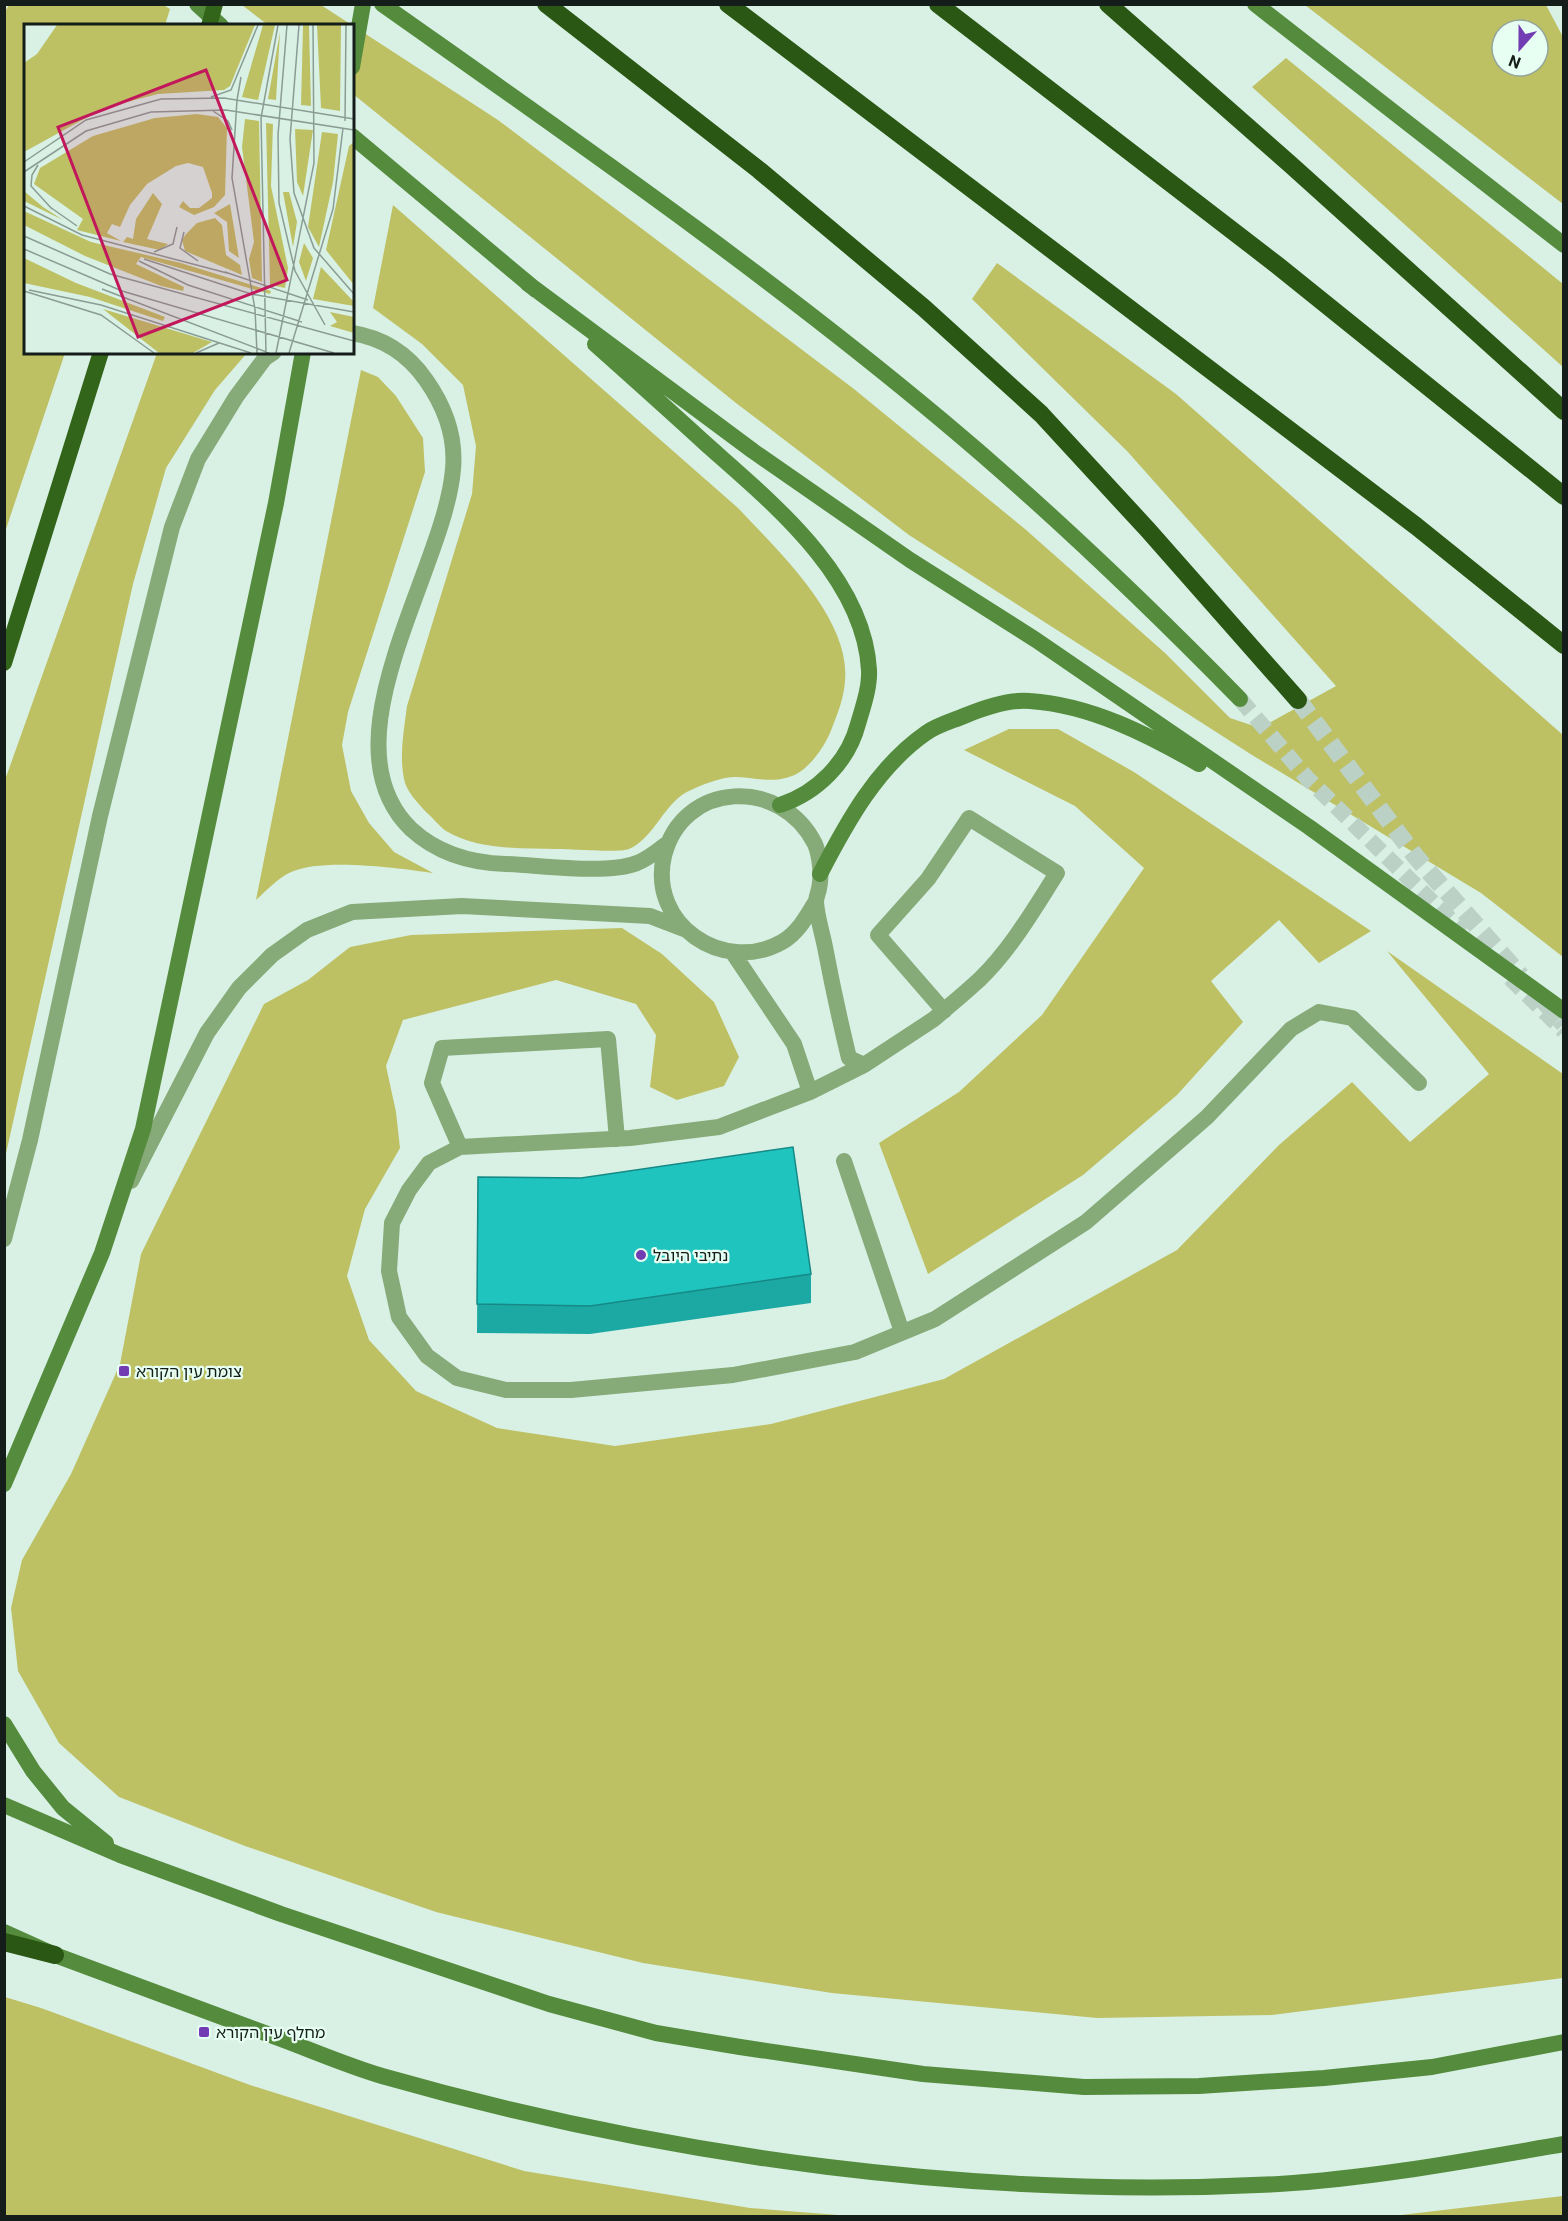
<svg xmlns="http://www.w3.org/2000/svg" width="1568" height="2221" font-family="Roboto,'Noto Sans Hebrew',sans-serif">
  <rect width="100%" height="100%" fill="#d9f1e5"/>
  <path fill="#bec064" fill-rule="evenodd" d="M9,5l153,-1 8,5 -5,16 -139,1v326l39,1 -60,179 -1,-519z
    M242,5h79l177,115 356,269 171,140 140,124 65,65 30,10 76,-42 -209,-235 -155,-152 25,-36 179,131 387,341v222l-82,-64 -229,-138 -343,-220 -173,-132 -383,-309 -1,-68 -84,-1z
    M1305,5h241l17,32v167zM1502,30h36v36h-36z
    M1286,58l277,226v83l-311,-280z
    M393,205l345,303c39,42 113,110 107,173 -1,16 -7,32 -13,47 -6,17 -23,42 -40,48 -20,8 -38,1 -58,1 -15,1 -30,7 -43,13 -26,10 -36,48 -62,59 -10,4 -59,0 -73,0 -35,-1 -79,1 -110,-18 -7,-5 -13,-13 -20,-19 -8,-9 -20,-21 -22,-33 -5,-24 0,-49 3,-73l65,-212 4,-48 -13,-61 -41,-41 -49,-36z
    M157,353h90l-32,37 -49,78 -33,116 -128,574v-378z
    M361,370l17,7 18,19 27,42 2,34 -77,240 -6,33 9,46 18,32 25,29 39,21c-34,-5 -114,-16 -144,0 -12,6 -23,18 -33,27z
    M1009,729h49l76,43 237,159 -52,32 -40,-43 -68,61 32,41 -66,73 -94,80 -155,99 -49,-131 80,-51 83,-77 102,-147 -69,-62 -111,-56z
    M622,928l40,26 52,48 25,55 -15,29 -47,14 -27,-13 6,-52 -20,-31 -80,-24 -153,40 -17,46 10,46 4,36 -35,61 -18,67 22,64 47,51 81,37 118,18 156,-22 173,-45 233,-129 102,-105 73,-63 58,60 79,-68 -102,-123 176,123v904l-291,37 -175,3 -265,-25 -189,-30 -207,-51 -191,-66 -126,-49 -60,-54 -41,-72 -7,-63 11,-48 49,-86 49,-110 21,-110 123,-250 44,-24 42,-33 61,-12z
    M5,1997l36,11 209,77 274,86 226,37 101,8h-846z
    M1563,2196v20h-181l19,-1z"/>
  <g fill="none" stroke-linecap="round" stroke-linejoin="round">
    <path stroke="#bbd1c6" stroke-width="16" stroke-dasharray="16 8" stroke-linecap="butt" d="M1240,699l67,79 156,154
      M1510,978l54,53"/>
    <path stroke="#bbd1c6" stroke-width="18" stroke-dasharray="18 9" stroke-linecap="butt" d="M1298,700l118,157 105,119
      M1542,999l22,25"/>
    <path stroke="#86ab78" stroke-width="16" d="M352,333c32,5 56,21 74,47 19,27 30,56 27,89 -8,101 -132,273 -42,360 27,25 59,34 95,35 34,1 101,11 131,-1 11,-4 21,-13 30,-19
      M816,901c-9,15 -18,32 -34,41 -59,33 -134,-18 -118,-86 19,-76 118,-79 151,-12 5,12 7,32 4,45 -1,4 -3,9 -3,13 1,15 6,30 9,45 7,37 15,74 24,111l15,7
      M733,953l61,91 16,48
      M944,1011l-66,-76 50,-56 41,-61 88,55c-23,36 -46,76 -77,106 -15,14 -31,27 -46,40l-70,46 -54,27 -91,35 -89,11 -170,9 -31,16 -20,27 -17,33 -3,48 10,46 28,39 30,22 49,12h65l162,-15 122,-23 80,-33 151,-97 121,-105 84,-88 28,-17 33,6 67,65
      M460,1147l-28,-64 10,-35 166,-9 9,100
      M844,1161l58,171
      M131,1181l76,-148 32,-45 33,-33 35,-25 45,-18 110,-6 188,10 34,13
      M4,1239l26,-99 70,-324 72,-289 26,-68 38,-62 29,-39 9,-6"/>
    <path stroke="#558b3d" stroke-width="16" d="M197,4l24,22
      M382,4c191,135 383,268 562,418 104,87 201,180 296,277
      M1255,4l309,241
      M352,67l11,-63
      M352,136l184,154
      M527,283l226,168 157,109 126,80 273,187 255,184
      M595,344c37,33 74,66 111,100 64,57 158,132 163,226 1,17 -6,37 -11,54 -10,38 -41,69 -78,81
      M820,874c27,-52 57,-107 106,-141 11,-8 26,-12 38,-17 19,-8 44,-17 66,-15 60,4 117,33 169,63
      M4,1484l98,-231 41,-124 133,-626 27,-151
      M4,1724l29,47 30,37 43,35
      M4,1805l116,50 161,59 268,90 107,29 84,14 183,27 161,13 115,-1 125,-8 108,-11 132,-25
      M4,1932l51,23c73,27 145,54 218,81 36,13 72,29 109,40 287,82 599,124 897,108 96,-6 191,-24 285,-40"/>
    <path stroke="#32641a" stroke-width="16" d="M4,663l97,-311"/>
    <path stroke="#2a5713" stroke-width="18" d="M546,4l213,166 165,138 117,106 107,116 150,170
      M728,4l688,522 148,119
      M938,4l339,261 287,231
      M1108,4l183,161 273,246
      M4,1942l51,13"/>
    <path stroke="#32641a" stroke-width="16" d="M209,26l6,-22"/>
  </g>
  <path fill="#1ca9a4" d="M478,1177l333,97v29l-221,31 -113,-1z"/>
  <path fill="#20c4bf" stroke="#168986" stroke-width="1.5" d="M793,1147l18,127 -221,32 -113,-2 1,-127 103,1z"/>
  <g fill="#723cb3" stroke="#e7fff3" stroke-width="2">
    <circle cx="641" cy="1255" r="6"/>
    <rect x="118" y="1365" width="12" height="12" rx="3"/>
    <rect x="198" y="2026" width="12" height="12" rx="3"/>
  </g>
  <g text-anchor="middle" stroke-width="4.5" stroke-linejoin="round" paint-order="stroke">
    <g font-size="16" fill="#141d19" stroke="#e7fff3" text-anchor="start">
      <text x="653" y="1261">נתיבי היובל</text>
      <text x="136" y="1377">צומת עין הקורא</text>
      <text x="216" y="2038">מחלף עין הקורא</text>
    </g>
  </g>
  <g transform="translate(24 24)">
    <rect width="330" height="330" fill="#d9f1e5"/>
    <path d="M33,1h198l-25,61 -6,4 -66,4 -54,14 -80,44v-89l13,-9zM239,1h12l-17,75 -16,-3zM279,1h6l2,81 -10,-1zM293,1h24l-1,86 -19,-3zM256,8l-4,68 -8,-1zM173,90l21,3 9,11 -2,67 -11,12 -20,8 -15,-8 4,-6 7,7h9l13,-10v-5l-9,-26 -15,-4 -12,3 -29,18 -17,21 -10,22 -8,-3 -5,9 14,8 -44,-11 6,-11 -49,-35 6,-16 53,-32 62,-18zM221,95l14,2 3,161 -10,-4 -3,-19 5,-17 -12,-95zM242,99l7,1 -2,62 17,82 -3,20 -15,-3zM271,105l18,1 -10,66 -6,-14zM298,108l16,2 -5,48 -14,65 -11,-20zM330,118v143l-28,-35 23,-104zM0,167l19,16 20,13 -39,-19zM259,168h6l8,30 -4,25zM129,169l9,11 -15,35 21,5 -8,6 -37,-8 4,-5 6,2 3,-20zM206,180l9,54 -10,-7 -2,-29 -13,-9zM0,187l67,31 90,21 90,28 -1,3 -129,-37 -5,7 48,23 -1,4 -22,-5 -76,-30 -61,-31zM191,194l7,7 4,30 14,10 2,10 -57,-24 -3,-11 4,-6 11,-11zM280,219l9,15 -7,23 -7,-19zM0,234l52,25 89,34 -2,4 -73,-24 -66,-14zM297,243l33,35v4l-41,-7zM79,285l109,33 -19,11h-34zM306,288l24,5v16l-24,-7 7,-4z" fill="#bec064"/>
    <path fill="none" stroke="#8a9c93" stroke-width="1.5" d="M263,1l-9,110 1,68 16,68 30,54M275,1l-9,114 4,54 20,55 40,46M187,73l20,-7 27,-65M213,76l-5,78 23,131 2,44M213,76l4,-23M189,87l15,10 4,9M321,97l1,-96M0,138l62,-42 75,-21 63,-1 130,21M14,141l-6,10 -1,11 21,23M0,148l62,-41 65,-19 75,-2 128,20M0,182l58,29 145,38M26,183l27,19M160,208l-4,16 18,13M0,212l86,38 244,67M0,225l98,42 212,62M130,228l19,-8 4,-17M120,235l107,35 103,18M115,237l49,24 114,37M201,248l83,28M78,265l167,64M5,266l72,15 150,48M0,267l77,24 53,38M172,329l23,-10M242,329l-5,-235 17,-93M252,329l38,-190 -1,-138M265,329l44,-144 10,-81"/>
    <path fill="#c2185b" fill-opacity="0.15" stroke="#c2185b" stroke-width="3" d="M182,46l81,210 -149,57 -80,-210z"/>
    <rect width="330" height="330" fill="none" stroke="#141d19" stroke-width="3"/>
  </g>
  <rect width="1568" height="2221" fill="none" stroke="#141d19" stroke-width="12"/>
  <g transform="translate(1520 48) rotate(201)"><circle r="28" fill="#e7fff3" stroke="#93a59c" stroke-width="1.5"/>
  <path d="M0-4.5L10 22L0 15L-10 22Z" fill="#723cb3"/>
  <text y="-9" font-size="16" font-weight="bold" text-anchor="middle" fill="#141d19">N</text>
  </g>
</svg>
